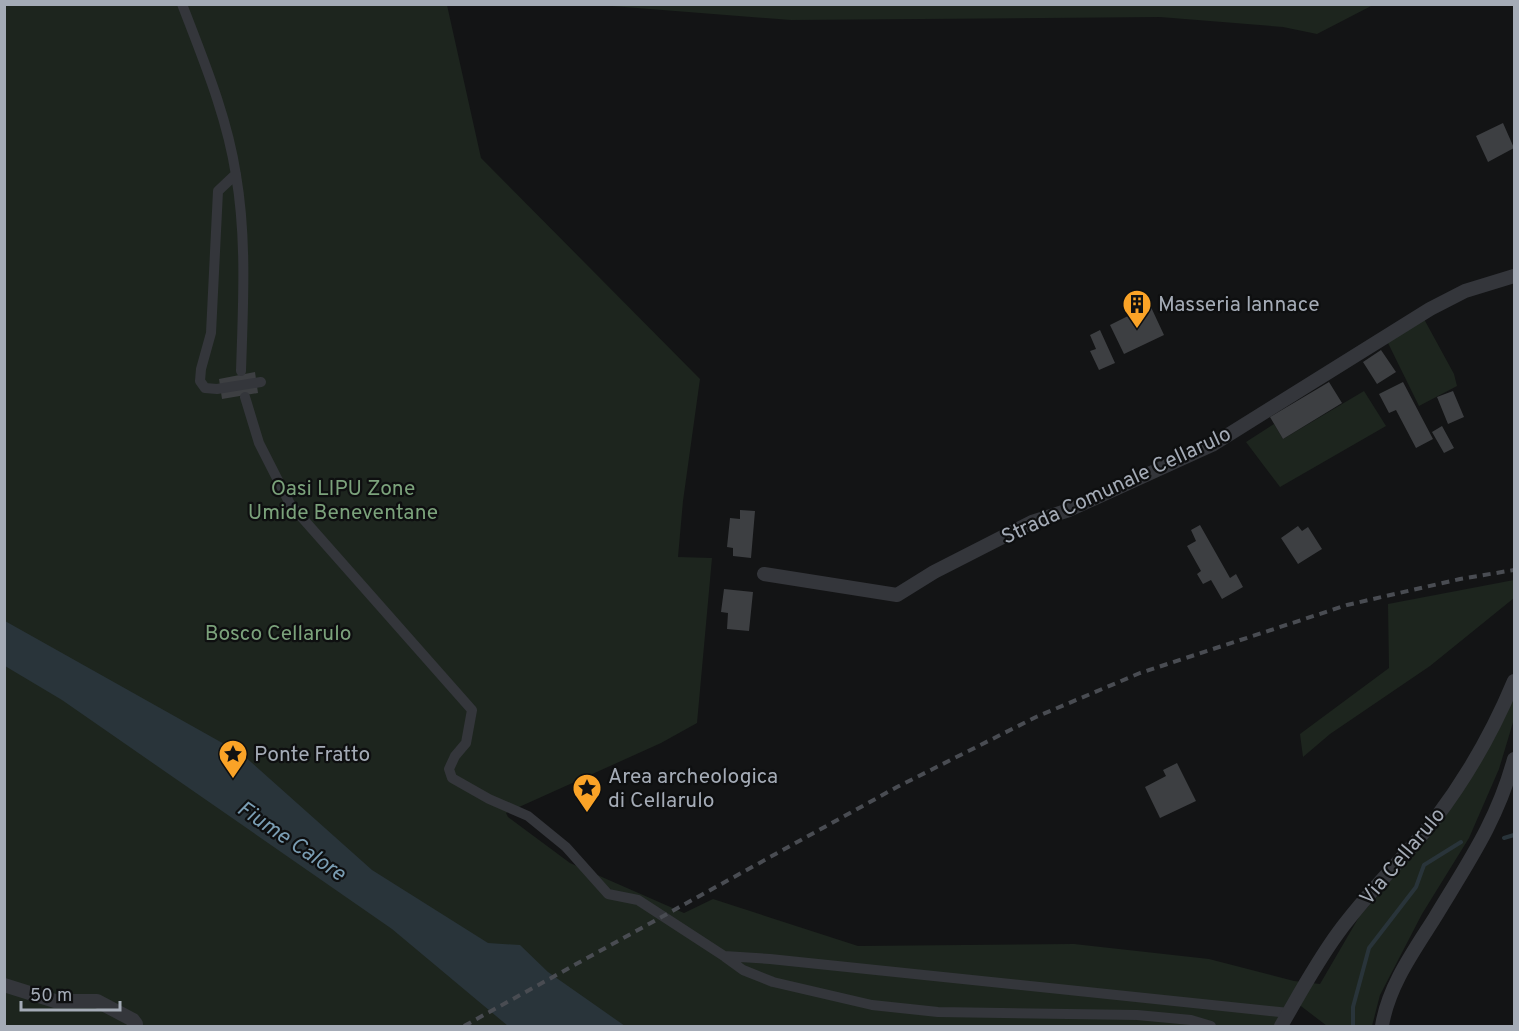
<svg xmlns="http://www.w3.org/2000/svg" width="1519" height="1031" font-family="Overpass,sans-serif">
  <rect width="100%" height="100%" fill="#131415"/>
  <path fill="#1d251e" d="M4,5h443l34,153 219,221 -17,122 -5,56 34,1 -15,165 -36,20 -155,70 2,4 62,46 114,50 29,-14 145,47 216,-2 135,15 85,22 26,3 39,-67 57,-66 98,-155v23l-15,50 -30,69 -47,76 -42,81 -8,31h-45l-34,-26 -17,26h-1271z
    M599,5h774l-56,29 -34,-7 -123,-10 -369,3z
    M1424,319l30,55 3,12 -38,20 -32,-65z
    M1364,391l22,35 -106,61 -34,-45 28,-18 9,15z
    M1514,580v18l-84,68 -100,68 -27,23 -3,-23 89,-66 -1,-64z"/>
  <path fill="#29343a" d="M5,621l237,133 130,116 116,73 32,2 28,27 77,54h-117l-116,-97 -330,-229 -57,-34z"/>
  <g fill="none" stroke-linecap="round" stroke-linejoin="round">
    <path stroke="#29343a" stroke-width="4" d="M1504,838l10,-3
      M1353,1026v-19l16,-59 47,-61 8,-22 37,-23"/>
  </g>
  <path fill="#3d3f42" d="M1503,123l11,25 -26,14 -12,-26z
    M1150,305l14,30 -40,19 -14,-29z
    M1100,330l15,33 -16,7 -9,-19 6,-2 -6,-14z
    M1381,350l15,22 -19,12 -14,-22z
    M255,372l3,21 -36,6 -3,-20z
    M1329,382l13,21 -59,36 -13,-22z
    M1403,382l30,57 -17,9 -20,-38 -7,3 -10,-19z
    M1453,391l11,26 -16,7 -11,-27z
    M1442,426l12,22 -10,5 -12,-21z
    M740,510l15,1 -4,47 -18,-2v-8l-6,-1 3,-29 10,1z
    M1200,525l30,53 6,-4 7,13 -21,12 -11,-19 -8,4 -6,-10 4,-3 -14,-25 9,-5 -5,-11z
    M1298,526l4,5 6,-4 14,22 -24,15 -17,-26z
    M724,589l29,3 -4,39 -22,-2 1,-16 -7,-1z
    M1177,763l19,38 -36,17 -15,-31 21,-11 -3,-6z"/>
  <g fill="none" stroke-linecap="round" stroke-linejoin="round">
    <path stroke="#34363b" stroke-width="10" d="M182,4c21,55 45,112 54,171 11,64 7,132 5,196
      M236,174l-18,17 -7,142 -10,36 -1,12 5,7 12,1 44,-7
      M245,397l14,46 31,61 182,206 -6,33 -11,13 -6,13 3,9 37,21 39,17 38,31 42,47 30,6 86,56 46,3 519,54
      M725,957l18,13 30,12 99,23 66,7 199,3 54,5 20,6"/>
    <path stroke="#34363b" stroke-width="14" d="M764,574l133,21 37,-23 98,-50 37,-12 143,-65 218,-136 35,-18 49,-15
      M4,985l51,16h42l36,19 3,4 -2,2
      M1281,1026c18,-31 35,-63 57,-93 29,-40 66,-75 97,-114 32,-42 59,-90 79,-138
      M1382,1026c6,-39 31,-74 52,-107 33,-55 63,-97 80,-160"/>
    <path stroke="#494c52" stroke-width="4" stroke-dasharray="8 6" stroke-linecap="butt" d="M464,1026l433,-239 139,-70 104,-44 207,-68 113,-26 54,-9"/>
  </g>
  <defs>
    <g id="building-pin" transform="scale(1.5)"><path d="M0 17L-7.5 6A9.5 9.5 0 1 1 7.5 6Z" fill="#faa327" stroke="#0e0f10"/><path d="M-4-6H4V6H1V3H-1V6H-4ZM-2.5-4.3h1.7v1.8h-1.7ZM.8-4.3h1.7v1.8H.8ZM-2.5-1h1.7V.8h-1.7ZM.8-1h1.7V.8H.8Z" fill="#111"/></g>
    <g id="sight-pin" transform="scale(1.5)"><path d="M0 17L-7.5 6A9.5 9.5 0 1 1 7.5 6Z" fill="#faa327" stroke="#0e0f10"/><path d="M0-6L1.8-2.2L6-1.7L2.9 1.2L3.7 5.4L0 3.3L-3.7 5.4L-2.9 1.2L-6-1.7L-1.8-2.2Z" fill="#111"/></g>
  </defs>
  <g fill-rule="evenodd">
    <use href="#building-pin" x="1137" y="304"/>
    <use href="#sight-pin" x="233" y="754"/>
    <use href="#sight-pin" x="587" y="788"/>
  </g>
  <g text-anchor="middle" stroke-width="4.5" stroke-linejoin="round" paint-order="stroke">
    <g font-size="21" fill="#a4abb6" stroke="#0e0f10" text-anchor="start">
      <text x="1158" y="311">Masseria Iannace</text>
      <text x="254" y="761">Ponte Fratto</text>
      <text x="608" y="783">Area archeologica<tspan x="608" dy="24">di Cellarulo</tspan></text>
    </g>
    <g font-size="21" fill="#a4abb6" stroke="#0e0f10">
      <text transform="translate(1116 485) rotate(-25)" y="7">Strada Comunale Cellarulo</text>
      <text transform="translate(1402 856) rotate(-50)" y="7">Via Cellarulo</text>
    </g>
    <g font-size="21" fill="#7ba27b" stroke="#0e0f10">
      <text x="343" y="495">Oasi LIPU Zone<tspan x="343" dy="24">Umide Beneventane</tspan></text>
      <text x="278" y="640">Bosco Cellarulo</text>
    </g>
    <g font-size="22" font-style="italic" fill="#7a9db3" stroke="#0e0f10">
      <text transform="translate(292 840) rotate(34)" y="8">Fiume Calore</text>
    </g>
  </g>
  <rect width="1519" height="1031" fill="none" stroke="#a4abb6" stroke-width="12"/>
  <path d="M21 1001v9h99v-9" fill="none" stroke="#a4abb6" stroke-width="3"/>
  <text x="30" y="1001" font-size="18" fill="#a4abb6" stroke="#0e0f10" stroke-width="4.5" paint-order="stroke">50 m</text>
</svg>
